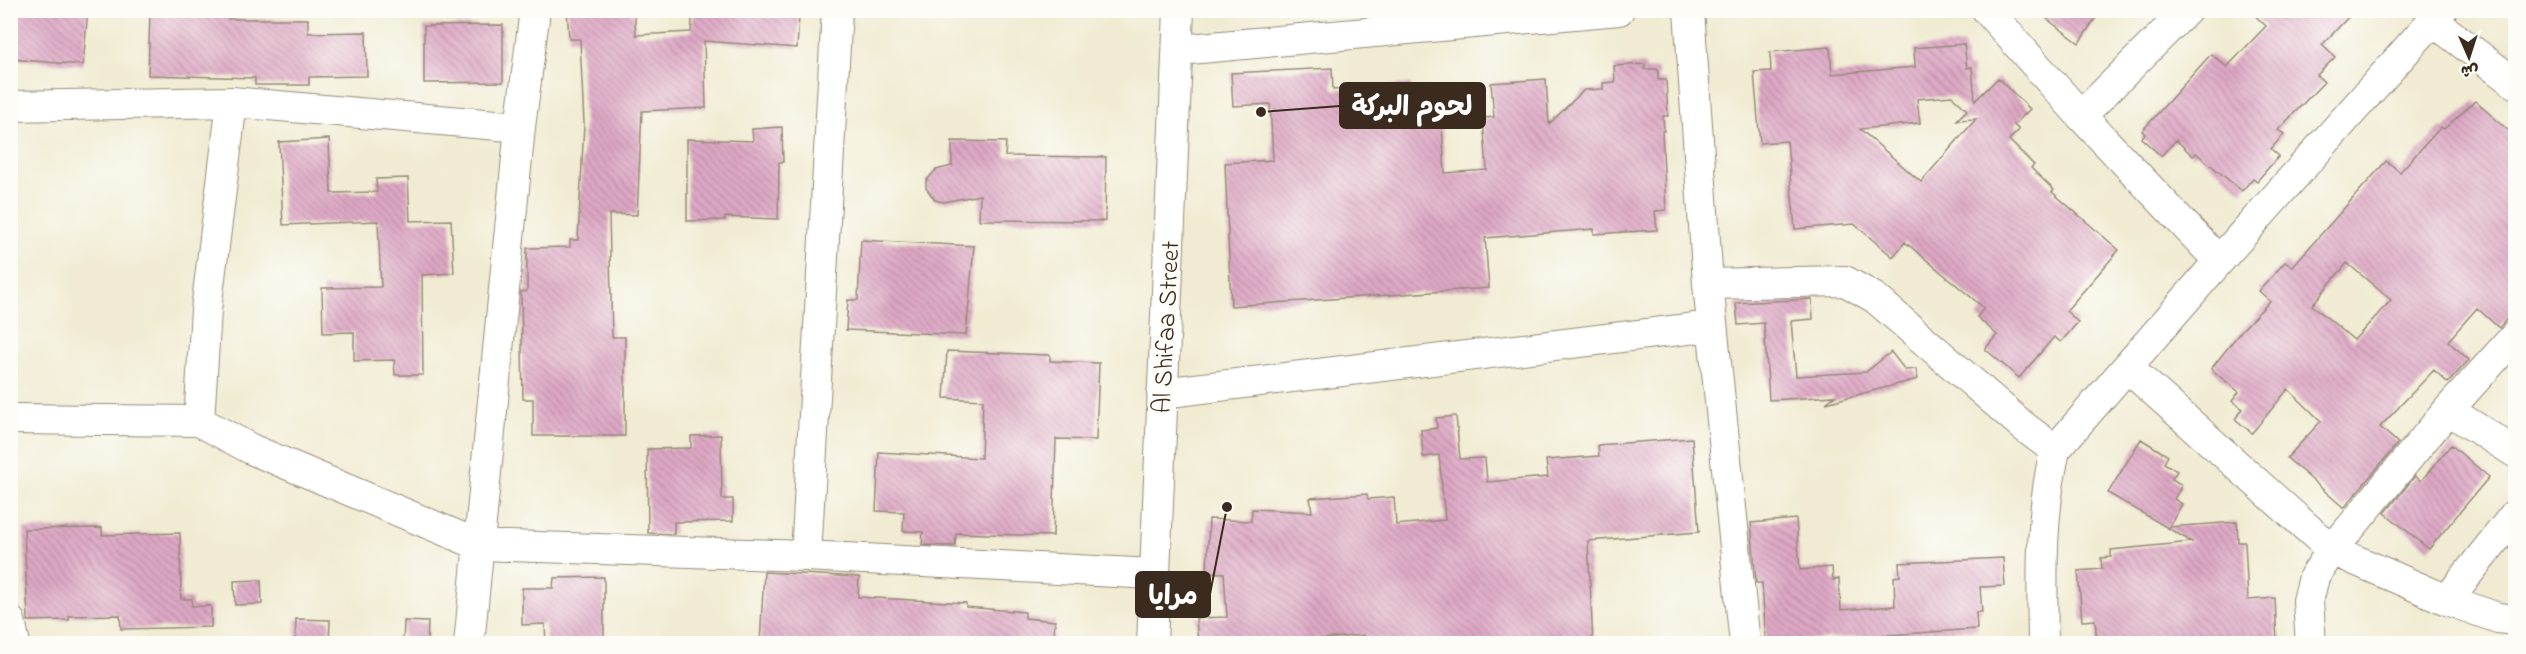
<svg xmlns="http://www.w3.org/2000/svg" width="2526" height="654" font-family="'Indie Flower','Playpen Sans Arabic',sans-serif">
  <defs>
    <pattern id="building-back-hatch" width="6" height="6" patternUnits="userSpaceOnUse" patternTransform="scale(1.5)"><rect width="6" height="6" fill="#dea8c5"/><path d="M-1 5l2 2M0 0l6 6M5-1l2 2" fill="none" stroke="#b5899f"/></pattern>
  </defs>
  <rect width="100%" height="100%" fill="#fdfcf7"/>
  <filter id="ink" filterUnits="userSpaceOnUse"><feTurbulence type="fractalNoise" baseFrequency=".0167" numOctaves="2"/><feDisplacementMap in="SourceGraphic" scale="12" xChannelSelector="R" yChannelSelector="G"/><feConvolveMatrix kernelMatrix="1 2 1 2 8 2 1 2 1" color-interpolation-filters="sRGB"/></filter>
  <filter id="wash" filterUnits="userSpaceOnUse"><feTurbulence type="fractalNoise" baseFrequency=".008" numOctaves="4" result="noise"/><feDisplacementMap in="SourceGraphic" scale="24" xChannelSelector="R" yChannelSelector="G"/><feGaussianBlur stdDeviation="1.35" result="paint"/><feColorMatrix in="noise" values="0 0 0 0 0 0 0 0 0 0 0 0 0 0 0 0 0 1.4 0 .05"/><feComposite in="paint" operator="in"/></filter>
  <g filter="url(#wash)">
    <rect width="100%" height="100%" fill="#f0ebd2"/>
    <g id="blocks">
      <path fill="url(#building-back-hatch)" fill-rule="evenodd" d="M20,10h68l-5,55 -73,-6v-46l10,1z
        M567,10h67l2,25 55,-3 2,-22 106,6 -2,32 -93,-7 2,67 -64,3 -5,104 -28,-1 3,123h13v99h-92v-37h-10l-2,-107 6,-1v-43l43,-1v-7h8l6,-116 -4,-85h-11z
        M2035,10h66l-22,33z
        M2249,10h106l-33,35 13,12 -18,18 7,7 -46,48 6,4 -13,15 8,7 -22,25 -4,-3 -11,13 -46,-38 -3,3 -17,-16 -15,16 -20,-18 4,-4 -3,-3 69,-77 16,13 39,-41z
        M150,12l78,3v4h80v14l58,-1 1,44 -58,1v8h-54v-7l-107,-3z
        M503,25v57l-79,1v-57z
        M1964,44l3,24 5,-1 3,34 23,-23 32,31 -16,16 5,5 -10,10 25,25 -3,3 23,22 -2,2 67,58 -53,61 12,11 -17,20 -7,-5 -35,41 -34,-29 12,-14 -20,-18 7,-9 -79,-66 -12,15 -39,-33 -59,5 -8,-88 -27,2 -6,-71 17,-1 -1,-19 60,-5 2,27 83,-7 -1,-19zM1952,96l15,14 -10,10 19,-1 -55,63 -61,-53 60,-6 -3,-24z
        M1645,64v5h13v11h8l2,36h-5l1,15h-2l4,79 -11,1 2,19 -63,4v-5l-109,9 4,50 -258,18 -6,-143 48,-3 -3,-56 -37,2 -2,-33 101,-5 1,22 78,-6v6l19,-2v8l10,-1 5,78 42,-3 -4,-52 11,-1 -3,-34 55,-4 3,45 35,-34 19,-1v-6l12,-1 -1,-16z
        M2475,101l41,36v181l-10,2 -7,8 -22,-20 -29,33 21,19 -21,23 -14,-13 -54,57 18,16 -54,65 -57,-50 34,-37 -33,-32 -36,44 -17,-14 8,-10 -11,-8 7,-9 -28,-23 30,-38 29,-30 -11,-10 26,-29 7,5 94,-106 14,11 41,-45 3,2zM2347,263l44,37 -37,40 -42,-35z
        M782,127l1,35h-4l-1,57 -53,-2v3l-38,1v-82l66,2 -1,-12z
        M329,139l2,54 46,-1 -1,-13 32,-1 2,43 41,-1 3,53 -32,2 1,100h-28l-1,-15 -40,1v-29l-31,1 -1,-45 59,-1 -3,-66 -95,4 -4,-83z
        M952,141l54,1 -1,14 101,1 -1,64 -126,-1 1,-25 -37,7 -8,-2 -9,-12v-7l10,-11 16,-4z
        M861,240l113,6 -8,89 -120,-5 2,-30h10z
        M1812,299l1,20 -22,2 5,55 70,-4 25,-20 14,18 11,-1 2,10 -92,24 9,-7 -66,4 -5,-77 -26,2 -2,-22z
        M947,351l103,4v6l49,2 -3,77 -40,-1 -3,97 -97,-3 -1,13 -33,-1 1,-13 -20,-1 1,-19 -28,-1 3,-59 102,6 2,-58 -39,-2z
        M1456,416l4,43 25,-1 2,24 61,-5 -2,-17 53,-4 -1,-11 94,-7 7,94 -111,9 5,103h-226l-3,-9 -53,5 1,4h-114l-2,-26 31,-1 -3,-44 -17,-1 2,-53 42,2 1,-12 60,3 -2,-14 57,-4 1,5 26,-2 2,28 49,-5 -6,-65 -16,2 -2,-27 16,-2 -1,-10z
        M721,435l1,64h11v22l-59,1v12l-26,-1 -1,-84 44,-1v-12z
        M2141,439l27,17 -4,7 13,8 -5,8 10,6 -8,14 8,5 -13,23 68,-5 1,20h7l3,58 27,-2 2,46h-40v-8l-64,3 1,5h-77l-2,-24 -13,1 -4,-50 24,-2 -1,-11 10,-1v-7l81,-8 -84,-49z
        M2451,445l38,32 -60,72 -44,-36 30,-37 6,5z
        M1796,519l4,51 32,-3 1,13 6,-1 2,31 54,-4 -1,-29 6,-1 -1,-13 104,-5 2,28 -25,1 2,25h-6l1,17 -211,14 -4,-60h-6l-5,-60z
        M102,528v7l78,-2 1,66h11v7h19v21l-90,2 -1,-14 -51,1v4l-41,1 -4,-92z
        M764,572l95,5 -1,20 108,6v4l59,5v6l30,3 -2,23h-293z
        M604,577v67h-58l-1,-20 -23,1v-37h31l1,-10z
        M261,580l1,24 -27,1 -1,-24z
        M296,619l34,1 -1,24h-34z
        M404,621l24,1 -1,22h-24z"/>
    </g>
  </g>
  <g filter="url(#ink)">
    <use href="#blocks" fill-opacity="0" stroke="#968a78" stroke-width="1.5"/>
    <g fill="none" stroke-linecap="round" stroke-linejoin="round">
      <g stroke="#968a78" stroke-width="32">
        <path id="minor" d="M1689,10l19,274 37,360
          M1987,10l94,106 138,145
          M2433,21l83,63
          M1178,50l441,-40
          M10,106l222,-4 288,25
          M2081,116l106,-106
          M1708,284l137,-3 30,17 148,128 32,24
          M2127,367l205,183 115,50 51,18 18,2
          M1162,393l550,-67
          M2448,410l68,43
          M10,419l189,2 52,28 228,96 327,11 348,18
          M199,421l7,-111 26,-208
          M806,556l31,-546
          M2447,600l69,-87
          M10,621l5,23
          M469,644l51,-517 15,-117
          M1152,644l27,-634
          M2043,644c-1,-68 -3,-128 12,-194l164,-189 223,-251
          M2311,644l-3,-43 6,-24 18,-27 116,-140 68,-75"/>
      </g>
      <use href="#minor" stroke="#fff" stroke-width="30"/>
    </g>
  </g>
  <g text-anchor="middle" stroke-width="5" stroke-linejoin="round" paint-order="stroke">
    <g font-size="26" fill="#3b2a1e" stroke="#fdfcf7">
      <text transform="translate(1165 327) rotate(-87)" y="9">Al Shifaa Street</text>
    </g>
  </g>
  <path fill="none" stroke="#3b2a1e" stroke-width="2" d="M1261 112L1340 106M1227 507L1210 594"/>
  <g fill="#3b2a1e" stroke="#fdfcf7" stroke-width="2">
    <circle cx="1261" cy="112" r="6"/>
    <circle cx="1227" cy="507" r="6"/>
  </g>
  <g fill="#3b2a1e" stroke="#3b2a1e" stroke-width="2">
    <rect x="1340" y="83" width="145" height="45" rx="6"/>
    <rect x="1136" y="572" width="74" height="45" rx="6"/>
  </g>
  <g font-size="27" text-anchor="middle" font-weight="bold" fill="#fff">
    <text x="1412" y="115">لحوم البركة</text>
    <text x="1173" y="604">مرايا</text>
  </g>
  <rect width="2526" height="654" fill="none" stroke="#fdfcf7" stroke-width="36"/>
  <g transform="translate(2469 57) rotate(177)" stroke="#fdfcf7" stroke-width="4.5" paint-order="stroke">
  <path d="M0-4.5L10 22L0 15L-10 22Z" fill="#3b2a1e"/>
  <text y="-9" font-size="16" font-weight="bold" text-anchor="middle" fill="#3b2a1e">ش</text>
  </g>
</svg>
